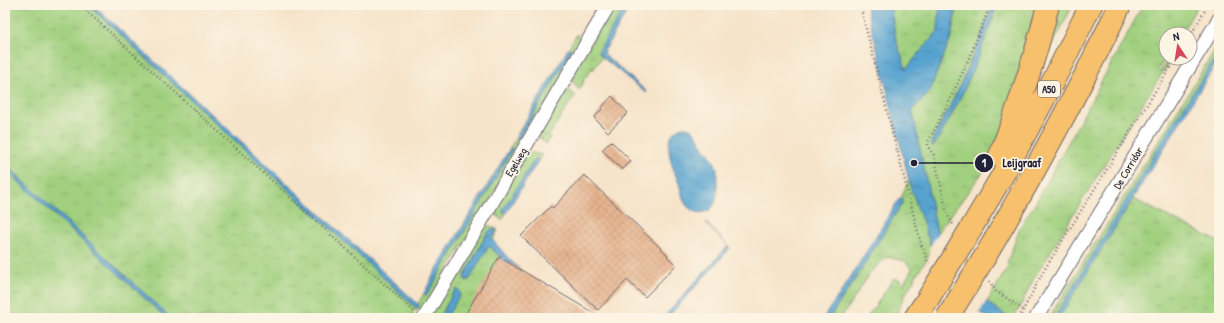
<svg xmlns="http://www.w3.org/2000/svg" width="1224" height="323" font-family="'Patrick Hand',sans-serif">
  <defs>
    <pattern id="grass-tufts" width="24" height="20" patternUnits="userSpaceOnUse"><rect width="24" height="20" fill="#a1d07f"/><path d="M3 7l-1-3M5 7V3M7 7l1-3M15 17l-1-3M17 17v-4M19 17l1-3" fill="none" stroke="#8ab26f"/></pattern>
    <pattern id="water-ripples" width="26" height="14" patternUnits="userSpaceOnUse"><rect width="26" height="14" fill="#57a3d0"/><path d="M2 4q2-2 4 0t4 0M15 11q2-2 4 0t4 0" fill="none" stroke="#4884aa"/></pattern>
    <pattern id="building-cross-hatch" width="8" height="8" patternUnits="userSpaceOnUse"><rect width="8" height="8" fill="#e6b38e"/><path d="M0 0l8 8M0 8l8-8" fill="none" stroke="#c59a7b"/></pattern>
  </defs>
  <rect width="100%" height="100%" fill="#fcf5e5"/>
  <filter id="ink" filterUnits="userSpaceOnUse"><feTurbulence type="fractalNoise" baseFrequency=".025" numOctaves="2"/><feDisplacementMap in="SourceGraphic" scale="8" xChannelSelector="R" yChannelSelector="G"/><feConvolveMatrix kernelMatrix="1 2 1 2 8 2 1 2 1" color-interpolation-filters="sRGB"/></filter>
  <filter id="wash" filterUnits="userSpaceOnUse"><feTurbulence type="fractalNoise" baseFrequency=".012" numOctaves="4" result="noise"/><feDisplacementMap in="SourceGraphic" scale="16" xChannelSelector="R" yChannelSelector="G"/><feGaussianBlur stdDeviation="0.9" result="paint"/><feColorMatrix in="noise" values="0 0 0 0 0 0 0 0 0 0 0 0 0 0 0 0 0 1.4 0 .05"/><feComposite in="paint" operator="in"/></filter>
  <g filter="url(#wash)">
    <rect width="100%" height="100%" fill="#f6e4ca"/>
    <path fill="url(#grass-tufts)" stroke="#62795d" d="M5,5h83l329,303h1v-4l6,-11 3,2 1,-1 84,-144v-2h-2l6,-11 1,1 12,-16 42,-70v-3h-3l9,-15 1,3h2l18,-32h7l-181,305h-9l-3,4 2,4h-243l-166,-154z
      M613,5h18l-6,10 -1,-2 -26,39 4,5 -9,13v-3l-11,15h2l-5,8 -9,-12z
      M890,5h50l-2,26 -32,38 -10,-29z
      M957,5h36c-17,47 -37,93 -62,137l3,4c27,-44 47,-92 63,-141h47l-40,125 -18,38 -49,65 -25,-123 18,-18 5,-15 16,-39z
      M1053,5h20l-42,82z
      M1143,5h55l-17,29h-15v24l-8,12 2,2 9,-14h3l-63,99 -76,123 -15,31 -6,7h-3l-22,-16 22,-37 -2,-2 14,-38 14,-21z
      M1219,43v9l-43,67 -122,199h-5z
      M564,88l9,5 3,3 -2,2h-1l-25,39h2l-4,7 -10,-10z
      M525,153h8l9,2 -4,6 -1,-2 -34,53 3,1 -4,7 -4,-3 -5,-10z
      M5,169l161,149h-161z
      M909,179l23,71 -25,41 -11,23 -2,4h-27l27,-40 6,2 3,5 9,-16 -7,-8 -18,-4 -14,12 -32,49h-12l27,-40 47,-79 -2,-1z
      M1133,199l86,43v76h-160z
      M484,225l6,1 8,4 -5,10 -2,-2 5,-5v-3l-4,-1 -5,4 -23,44 1,3h4l20,-34 75,72h-118l14,-23 -5,-5 -16,28h-12z"/>
    <path fill="url(#water-ripples)" stroke="#3c6286" d="M88,5h5l324,298 2,2 -1,3 -3,-1z
      M866,5h24l6,35 10,29 32,-38 2,-26h17l-6,33 -16,39 -5,15 -18,18 25,122c5,13 11,29 18,40 15,19 34,32 54,46h-21l-9,-6 -47,-62 -2,-7 -19,-54z
      M993,5h4c-16,49 -36,97 -63,141h-2l-1,-2v-2c25,-44 45,-90 62,-137z
      M621,13h3l1,2 -22,38 44,39 -1,1 -44,-36 -4,-5z
      M568,49h3v3l-52,86h-2l-1,-1z
      M1219,52v7l-160,259h-5l122,-199z
      M682,127c4,0 7,0 11,3 4,4 6,11 10,16 5,7 12,14 14,23 0,4 0,9 0,12 0,12 1,28 -13,31 -6,2 -12,-1 -16,-5 -6,-6 -6,-15 -9,-23 -6,-16 -21,-48 3,-57z
      M510,148h2v2l-85,145 -3,-2 11,-21z
      M535,159h2l1,2 -32,52 -3,-1v-3z
      M5,164l166,154h-5l-161,-149z
      M900,198l3,1v3l-47,76 -27,40h-6l22,-32 54,-87z
      M705,222l25,26 -63,70h-4l64,-71 1,-1z
      M494,229l2,1v3l-5,5 17,20 62,60h-6l-75,-72 -20,34h-4l-1,-3 23,-44 3,-3z
      M457,289l2,1 1,5 -14,23h-7l16,-28z"/>
    <path fill="#f6e4ca" d="M939,232l11,26 10,18 14,14 13,10 -9,15 -33,-31 -13,-22 -3,-14z"/>
    <g id="blocks">
      <path fill="url(#building-cross-hatch)" d="M612,96l16,17 -20,19 -14,-14 8,-9 -1,-1z
        M611,141l20,20 -9,9 -20,-20z
        M584,175l84,80 -1,1 9,9 -31,32 -18,-17 -29,30 -77,-74 30,-30 2,2z
        M499,257l103,61h-139z"/>
    </g>
  </g>
  <g filter="url(#ink)">
    <use href="#blocks" fill-opacity="0" stroke="#6c666d" stroke-width="1"/>
    <g fill="none" stroke-linecap="round" stroke-linejoin="round">
      <g stroke="#6c666d" stroke-width="15">
        <path id="street" d="M424,318l185,-313
          M1036,318l183,-299"/>
      </g>
      <g stroke="#6c666d" stroke-width="24">
        <path id="highway" d="M1000,155c19,-49 36,-99 48,-150
          M970,230l35,-59 42,-78 44,-88
          M986,255c48,-82 93,-164 134,-250
          M915,318l14,-21"/>
      </g>
      <path stroke="#6c666d" stroke-width="2.5" stroke-dasharray="1 3" stroke-linecap="butt" d="M80,5l334,306
        M860,5l61,239 8,20
        M1190,36l18,-31
        M953,224l-6,-10 -13,-59 -6,-8v-5c24,-44 45,-90 62,-137
        M989,281l7,10 27,18
        M1019,318l24,-46 133,-214"/>
      <use href="#street" stroke="#fff" stroke-width="13"/>
      <use href="#highway" stroke="#f7c06c" stroke-width="22"/>
      <g stroke="#6c666d" stroke-width="24" stroke-linecap="butt">
        <path id="highway-bridge" d="M929,297l41,-67
          M947,318l39,-63"/>
      </g>
      <use href="#highway-bridge" stroke="#f7c06c" stroke-width="22"/>
    </g>
  </g>
  <g text-anchor="middle" stroke-width="3.5" stroke-linejoin="round" paint-order="stroke">
    <rect fill="#fcf5e5" stroke="#63616e" stroke-width="1" x="1038" y="81" width="22" height="16" rx="3"/>
    <g font-size="10" font-weight="bold" fill="#22223b">
      <text x="1049" y="93">A50</text>
    </g>
    <g font-size="11" fill="#22223b" stroke="#fcf5e5">
      <text transform="translate(516 162) rotate(-59)" y="4">Egelweg</text>
      <text transform="translate(1128 168) rotate(-59)" y="4">De Corridor</text>
    </g>
  </g>
  <path fill="none" stroke="#22223b" stroke-width="1.5" d="M914 163L984 163"/>
  <g fill="#22223b" stroke="#fcf5e5" stroke-width="1.5">
    <circle cx="914" cy="163" r="4"/>
    <circle cx="984" cy="163" r="10"/>
  </g>
  <g font-size="12" text-anchor="middle" font-weight="bold" fill="#fff">
    <text x="984" y="167">1</text>
  </g>
  <g font-size="12" text-anchor="middle" font-weight="bold" fill="#22223b" stroke="#fcf5e5" stroke-width="3.5" stroke-linejoin="round" paint-order="stroke">
    <text x="1022" y="167">Leijgraaf</text>
  </g>
  <rect width="1224" height="323" fill="none" stroke="#fcf5e5" stroke-width="20"/>
  <g transform="translate(1178 46) rotate(348)"><circle r="19" fill="#fcf5e5" stroke="#a5a1a1"/>
  <path d="M0-3L7 15L0 10L-7 15Z" fill="#d1495b"/>
  <text y="-6" font-size="11" font-weight="bold" text-anchor="middle" fill="#22223b">N</text>
  </g>
</svg>
